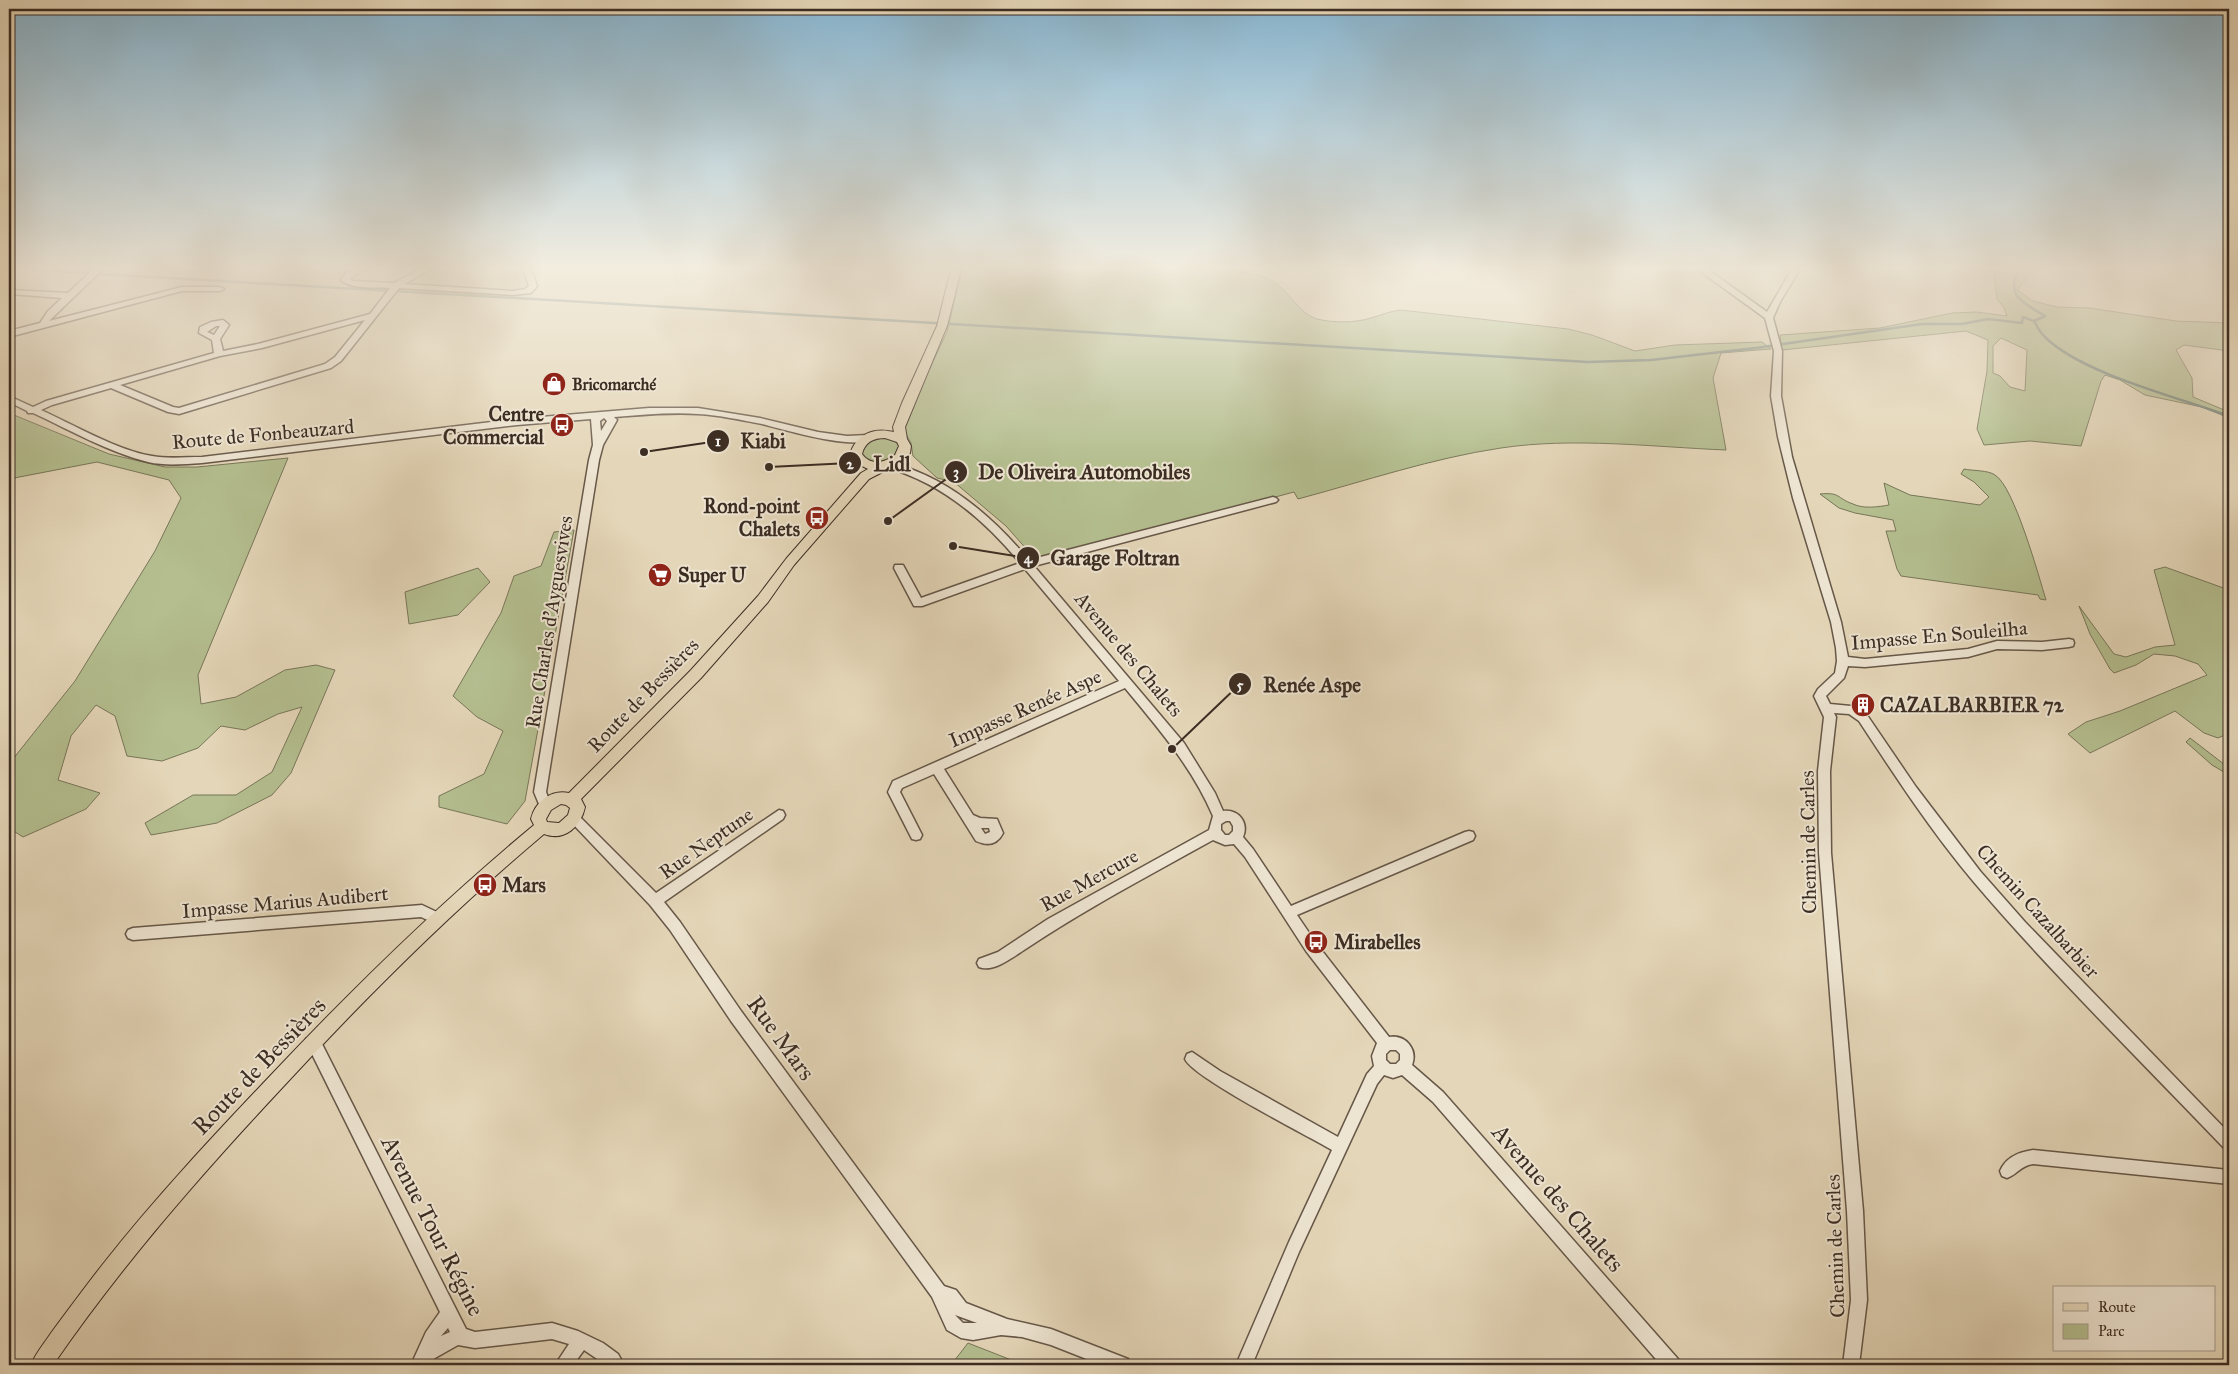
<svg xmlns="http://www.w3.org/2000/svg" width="2238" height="1374" font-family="'IM FELL Great Primer',serif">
  <rect width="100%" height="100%" fill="#e4d6b8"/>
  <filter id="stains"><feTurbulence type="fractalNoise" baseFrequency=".004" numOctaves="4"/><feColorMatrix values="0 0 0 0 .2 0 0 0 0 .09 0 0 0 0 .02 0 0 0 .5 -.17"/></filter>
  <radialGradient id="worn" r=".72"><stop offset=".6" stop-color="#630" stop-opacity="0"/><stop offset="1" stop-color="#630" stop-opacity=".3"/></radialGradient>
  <path fill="#b4be8f" stroke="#787659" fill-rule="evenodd" d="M962,269h263c15,3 34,4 48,12 16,10 26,33 44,38 17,4 38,4 54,-1 11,-3 19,-7 30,-8l167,19 24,6 43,16 40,-6 87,-3 9,7 -50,4 -8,25 13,72c-73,-3 -152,-13 -225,-2 -68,10 -136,33 -203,51l-4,-7 -257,69 -31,-35 -52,-44 -17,-4 -24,-22 -2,-13 -9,-16 45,-95z
    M1993,269h41l-17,21 16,11 24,6 32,1 87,13 53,2v28l-45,-6 -8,5 16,28 1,19 36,15v6l-27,-11 -57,-12 -25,-15 -15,-5 -4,6 -20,65 -51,-5 -46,4 -7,-16 10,-58 1,-31 -22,-9 -184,19 -2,-15 100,-7 72,-15 24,-1 31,4 -3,-8 -7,-9zM2001,338l26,12 -2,41 -15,-4 -10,-11 -7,-3v-27z
    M9,413l100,41 56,13h32l91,-9 -90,217 3,29 35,-7 49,-27 31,-5 19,5 -44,103 -19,22 -55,28 -66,12 -6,-12 48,-28h43l36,-23 30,-65 -24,7 -33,16 -24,-4 -23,22 -36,13 -35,-5 -12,-40 -19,-11 -25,31 -13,44 42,13 -14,16 -63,28 -14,-9v-64l66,-83 80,-130 26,-53 -12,-18 -72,-18 -88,17z
    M883,438c8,1 13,2 17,10l-6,10 -16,5 -14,-5 -3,-5 6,-11z
    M1964,469c9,2 24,1 31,6 19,11 44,102 51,125l-6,-1 -2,-4 -137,-19 -4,-7 -11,-38h10l-3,-11 -38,-7 -16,-5 -19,-14c21,-2 16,4 33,10 10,5 25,3 36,1l-5,-22 26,12 70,10 9,-8 -15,-15 -13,-8z
    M574,530l-49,271 -18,23 -68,-17v-11l45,-22 19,-43 -26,-14 -24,-21 48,-83 13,-37 27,-10 13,-34z
    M2165,567l64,23v84l-2,6 2,1v52l-11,5 -14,-5 -29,-22 -85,42 -22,-19 18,-12 34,-11 87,-36 -9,-11 -23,-8 -21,-2 -18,11 -22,8 -4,-4 -20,-35 -11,-28 35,48 12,3 29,-10 20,-2 -21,-75z
    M478,568l12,14 -32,33 -49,9 -4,-32z
    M2190,738l39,30v7l-17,-10 -26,-23z
    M968,1343l51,20 1,2h-69z"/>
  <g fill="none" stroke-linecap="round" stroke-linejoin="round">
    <path stroke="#718179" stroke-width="2.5" d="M24,269l65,4
      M100,274c496,29 992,56 1488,88l63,-2 105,-12 166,-24h40l26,-5 34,4 1,-6 11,4 11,-5c-20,-12 -43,-22 -24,-47
      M2034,321c3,5 6,12 11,16 37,37 133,60 184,79"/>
    <g stroke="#665748" stroke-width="3">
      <path id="minor" d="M94,269h9l-54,52 133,-34h38l4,2 -4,2h-38l-173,46v-6l31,-8 8,-12 14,-13 -53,-4v-4l59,3z
        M355,269h12l-14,7 -3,3 3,2 41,2 26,-14h11l-27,15 109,7 12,-2 4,-3 -6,-17h8l6,17 -6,7 -18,2 -114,-7 -58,73 -10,7 -152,46 -11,-2 -57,-24 -59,17 -11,5c31,14 78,41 111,46 16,3 33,1 50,1l315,-38 132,-11h49l62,10 58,14 29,4 21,-1 5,3c-15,14 -91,-9 -111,-14 -21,-4 -43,-9 -64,-10 -28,-2 -56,1 -84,3l3,3 -14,25 -4,15 -53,332 5,13 -2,4 -4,1 -4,-1 -7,-17 55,-332 4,-15 -2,-26 -74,6 -315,38c-18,1 -37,3 -54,-1 -40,-10 -78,-32 -115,-49h-5l-1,-2 -18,-9v-6l24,11 13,-6 168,-48 -2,-13 -13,-7 1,-6 11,-5 12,-2 6,5 -9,14 3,12 35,-7 112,-30 20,-26c-15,-1 -37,2 -49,-8l6,-8zM365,320l-30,37 -10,7 -146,44 -6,-1 -53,-22 100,-29 42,-8zM216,326h4l-6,9 -7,-3zM604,418l3,3 -6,10 -1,-10z
        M1697,269h10l60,43 25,-43h8l-20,33 -7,16 9,33 -1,45 11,61 49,165 7,35 17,2 103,-10 29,-8 45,1 27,-3 4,1 1,3 -1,3 -4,1 -27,3 -45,-1 -29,8 -103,10 -17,-1 -4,12 -18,18 4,8 21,2 16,9 49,72 64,84 45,51 204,211v17l-5,-2c-84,-88 -172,-174 -251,-267 -42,-50 -78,-105 -114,-160l-10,-7 -15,-1 2,4 -6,54 1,82 32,358 4,89 -8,65h-16l8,-65 -4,-89 -28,-358 -1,-82 6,-54 -10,-21 4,-7 17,-16 2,-12 -1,-13 -5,-26 -38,-124 -15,-61 -7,-41 3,-45 -9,-33z
        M888,462c58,14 103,53 141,98l244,-63 3,1 2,2 -2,2 -242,64 150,177 31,50 8,18c16,-2 26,12 20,26l10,12 38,57 174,-74 4,-1 4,1 2,4 -2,4 -176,75 19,28 73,94c17,-3 29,13 23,28l31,27 235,267 2,6h-19l-228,-263 -31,-27 -9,3 -9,-3 -7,9 -78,168 -47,113h-16l53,-123 43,-92c-24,-14 -140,-73 -147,-91l2,-5 5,-2 28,19 118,66 29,-63 7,-8 -2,-10 5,-13 -71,-92 -61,-94 -11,-13 -9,1 -12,-5c-63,35 -128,69 -189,110 -11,7 -31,23 -45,17l-2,-4 2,-4 19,-7 50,-33 161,-89 4,-14c-21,-49 -55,-88 -88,-128l-181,81 29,46 7,3 17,1 6,14c-6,12 -16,13 -27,8l-42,-67 -32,14 -2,4 22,43 -2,4 -4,1 -4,-1 -24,-47 5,-11 226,-100 -94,-112 -103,37h-8l-20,-38 1,-3h8l18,33 99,-35c-36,-44 -80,-81 -135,-96v-4zM1226,821h4l3,5v5l-4,4h-4l-4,-5v-6zM981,828h8l1,4 -5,2zM1390,1050h6l4,4v6l-4,4h-6l-4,-4v-6z
        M779,810l4,1 2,4 -2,4 -119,83 16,20 61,89 203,275 12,4 10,13 41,16 44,10 77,30 2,6h-28l-51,-20 -29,-8 -21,-2 -28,5 -12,-2 -14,-8 -15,-33 -201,-276 -61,-91 -20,-25 -81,-85 2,-4 4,-1 4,1 77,77zM955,1315l22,8h-14z
        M422,905l21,10 1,4 -1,4 -5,2 -17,-8 -288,23 -5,-2 -2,-4 2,-4 5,-2z
        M311,1037l10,5 145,287 9,3 77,-9 26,8 25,12 15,11 6,11h-18l-22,-15 -11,15h-18l14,-21 -17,-5 -77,9 -17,-3 -23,13 -8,7h-16l15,-33 14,-20 -129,-260 -5,-3 -2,-5 2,-5zM448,1328l2,4 -9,4z
        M2033,1150l196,20v14l-196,-20c-13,2 -15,10 -26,14l-5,-2 -2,-5c6,-14 19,-19 33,-21z"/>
    </g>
    <g stroke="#3c2d23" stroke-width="2">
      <path id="major" d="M951,269h10l-14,57 -42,101 2,12 4,7 -1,7 -6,8 -35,18 -75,86 -26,37 -67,76 -120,121 4,8c-4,19 -20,35 -41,27 -94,79 -180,165 -263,255 -82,88 -160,177 -228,276h-22c4,-11 13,-21 20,-32 17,-23 34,-46 52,-69 52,-66 110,-128 168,-189 83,-88 169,-172 263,-250l-3,-6c4,-17 20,-30 38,-26l122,-123 67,-74 28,-37 75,-86 7,-4 -12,-6 -6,-9c6,-20 24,-27 44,-22l-1,-5 9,-24 35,-77zM885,438l12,4 2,4 -4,9c-11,8 -24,11 -33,-1 3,-12 11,-16 23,-16zM561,804l5,1 4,3 -2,7 -9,8 -12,-1 -1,-3 5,-9z"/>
    </g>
    <use href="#minor" fill="#ede4d1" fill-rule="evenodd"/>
    <use href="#major" fill="#e4d6b8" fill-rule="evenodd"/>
  </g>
  <linearGradient id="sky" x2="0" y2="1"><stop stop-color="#87b6d2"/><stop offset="0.58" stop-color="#f3eddf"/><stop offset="1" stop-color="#f3eddf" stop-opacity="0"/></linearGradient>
  <rect width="2238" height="462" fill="url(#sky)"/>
  <defs>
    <g id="shop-disc" transform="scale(1.25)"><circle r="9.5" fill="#8f2418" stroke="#ede4d1"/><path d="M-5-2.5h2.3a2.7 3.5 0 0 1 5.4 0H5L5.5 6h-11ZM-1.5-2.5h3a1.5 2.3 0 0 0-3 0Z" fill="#fff"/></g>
    <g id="bus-disc" transform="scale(1.25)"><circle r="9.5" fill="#8f2418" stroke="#ede4d1"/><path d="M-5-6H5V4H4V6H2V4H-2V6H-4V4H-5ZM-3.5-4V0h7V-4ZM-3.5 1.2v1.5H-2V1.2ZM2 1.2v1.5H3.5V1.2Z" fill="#fff"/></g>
    <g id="supermarket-disc" transform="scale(1.25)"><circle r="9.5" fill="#8f2418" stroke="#ede4d1"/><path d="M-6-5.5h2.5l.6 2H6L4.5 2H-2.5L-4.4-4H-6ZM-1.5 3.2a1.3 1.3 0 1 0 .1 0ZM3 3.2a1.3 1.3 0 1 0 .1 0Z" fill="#fff"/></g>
    <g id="building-disc" transform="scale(1.25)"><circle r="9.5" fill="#8f2418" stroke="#ede4d1"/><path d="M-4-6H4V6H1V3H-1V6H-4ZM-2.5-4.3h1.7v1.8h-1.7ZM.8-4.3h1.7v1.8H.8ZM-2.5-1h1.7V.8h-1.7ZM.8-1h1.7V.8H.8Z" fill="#fff"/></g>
  </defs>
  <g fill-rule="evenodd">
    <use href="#shop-disc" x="554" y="384"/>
    <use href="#bus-disc" x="562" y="425"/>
    <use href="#bus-disc" x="817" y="518"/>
    <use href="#supermarket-disc" x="660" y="575"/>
    <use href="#building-disc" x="1863" y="705"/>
    <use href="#bus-disc" x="485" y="885"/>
    <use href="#bus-disc" x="1316" y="942"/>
  </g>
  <g text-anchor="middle" stroke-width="4" stroke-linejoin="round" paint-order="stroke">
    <g font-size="16" font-weight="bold" fill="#3c2d23" stroke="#ede4d1" text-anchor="start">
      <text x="572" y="390">Bricomarché</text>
    </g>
    <g font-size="20" font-weight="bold" fill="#3c2d23" stroke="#ede4d1" text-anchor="start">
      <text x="544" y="421" text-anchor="end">Centre<tspan x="544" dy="23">Commercial</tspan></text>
      <text x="800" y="513" text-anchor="end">Rond-point<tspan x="800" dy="23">Chalets</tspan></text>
      <text x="678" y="582">Super U</text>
      <text x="1880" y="712">CAZALBARBIER 72</text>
      <text x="502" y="892">Mars</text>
      <text x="1334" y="949">Mirabelles</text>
    </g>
    <g font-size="20" fill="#3c2d23" stroke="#ede4d1">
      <text transform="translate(263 434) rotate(-5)" y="7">Route de Fonbeauzard</text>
      <text transform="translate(549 622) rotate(-81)" y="7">Rue Charles d'Ayguesvives</text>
      <text transform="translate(1939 635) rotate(-5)" y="7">Impasse En Souleilha</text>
      <text transform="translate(1129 654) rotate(50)" y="7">Avenue des Chalets</text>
      <text transform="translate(643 695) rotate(-46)" y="7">Route de Bessières</text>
      <text transform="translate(1025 708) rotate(-24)" y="7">Impasse Renée Aspe</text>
      <text transform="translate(1808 842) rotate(-91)" y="7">Chemin de Carles</text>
      <text transform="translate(706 843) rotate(-35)" y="7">Rue Neptune</text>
      <text transform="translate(1089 880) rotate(-29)" y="7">Rue Mercure</text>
      <text transform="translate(285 902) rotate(-5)" y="7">Impasse Marius Audibert</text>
      <text transform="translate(2038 911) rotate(48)" y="7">Chemin Cazalbarbier</text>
      <text transform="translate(1835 1246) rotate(-92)" y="7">Chemin de Carles</text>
    </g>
    <g font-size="24" fill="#3c2d23" stroke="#ede4d1">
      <text transform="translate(781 1038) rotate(54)" y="8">Rue Mars</text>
      <text transform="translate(259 1066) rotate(-46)" y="8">Route de Bessières</text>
      <text transform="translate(1558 1198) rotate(49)" y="8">Avenue des Chalets</text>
      <text transform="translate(433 1226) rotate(63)" y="8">Avenue Tour Régine</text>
    </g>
  </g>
  <path fill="none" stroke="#3c2d23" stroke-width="2" d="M644 452L718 441M769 467L850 463M888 521L956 472M953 546L1028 558M1172 749L1240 684"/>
  <g fill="#3c2d23" stroke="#ede4d1" stroke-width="2">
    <circle cx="644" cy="452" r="5"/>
    <circle cx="769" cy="467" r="5"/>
    <circle cx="888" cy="521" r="5"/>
    <circle cx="953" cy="546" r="5"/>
    <circle cx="1172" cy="749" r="5"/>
    <circle cx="718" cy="441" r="12"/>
    <circle cx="850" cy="463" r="12"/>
    <circle cx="956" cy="472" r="12"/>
    <circle cx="1028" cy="558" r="12"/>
    <circle cx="1240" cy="684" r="12"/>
  </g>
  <g font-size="15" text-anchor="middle" font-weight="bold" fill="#fff">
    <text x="718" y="446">1</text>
    <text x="850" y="469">2</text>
    <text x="956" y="477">3</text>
    <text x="1028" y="563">4</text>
    <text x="1240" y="690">5</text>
  </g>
  <g font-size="21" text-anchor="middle" font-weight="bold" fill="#3c2d23" stroke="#ede4d1" stroke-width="4" stroke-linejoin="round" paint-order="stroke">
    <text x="763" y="448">Kiabi</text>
    <text x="892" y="471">Lidl</text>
    <text x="1084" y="479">De Oliveira Automobiles</text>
    <text x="1115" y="565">Garage Foltran</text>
    <text x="1312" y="692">Renée Aspe</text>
  </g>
  <rect width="2238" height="1374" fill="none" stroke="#e4d6b8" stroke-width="30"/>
  <rect x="10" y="10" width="2218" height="1354" fill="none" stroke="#3c2d23" stroke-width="2.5"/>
  <rect x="15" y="15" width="2208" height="1344" fill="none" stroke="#3c2d23"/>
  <rect x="2053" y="1286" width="162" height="65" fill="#ede4d1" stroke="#a69b8b"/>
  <rect x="2063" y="1303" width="25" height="8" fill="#e4d6b8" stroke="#a69b8b"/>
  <text x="2098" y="1312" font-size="15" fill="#3c2d23">Route</text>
  <rect x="2063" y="1324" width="25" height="15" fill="#b4be8f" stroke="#a69b8b"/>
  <text x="2098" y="1336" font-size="15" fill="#3c2d23">Parc</text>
  <rect width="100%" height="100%" filter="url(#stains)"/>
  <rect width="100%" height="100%" fill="url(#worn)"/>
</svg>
